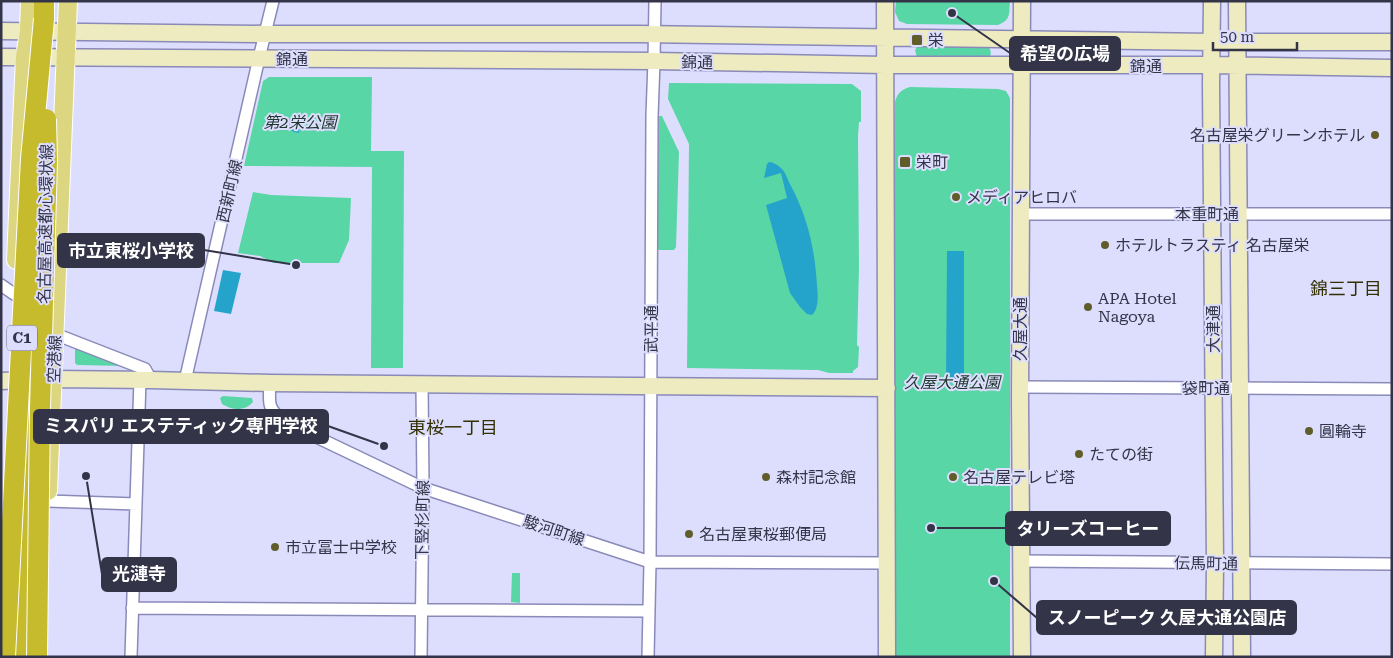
<svg xmlns="http://www.w3.org/2000/svg" width="1393" height="658" font-family="'Roboto Serif','Noto Sans JP',serif">
  <rect width="100%" height="100%" fill="#dddefd"/>
  <path fill="#58d6a5" d="M896,1h114c-1,13 1,19 -12,24l-91,-1 -8,-3 -4,-9z
    M919,44l69,2c3,4 4,8 1,12h-72l-2,-8z
    M269,77h103l-1,74h33l-1,217h-32l1,-201 -128,-1 19,-85z
    M669,83l183,1 9,7v31h-2l-1,14 1,131 -2,78 2,2 -1,20 -5,4v2h-24l-11,-3 -131,-2 2,-224 -21,-45z
    M910,87l88,2 8,2 4,7v559h-115v-555c3,-10 6,-12 15,-15z
    M659,116h3l17,36 -3,95 -2,3h-15l-2,-2z
    M253,192l18,3 80,3 -2,42 -10,23h-65l-14,-7 -22,-3z
    M75,346l50,20 -48,-1 -2,-2z
    M223,396l29,2 1,4c-9,10 -21,8 -31,2l-2,-6z
    M512,573h8v30l-9,-1z"/>
  <path fill="#25a4cb" d="M300,114l-1,19 -5,-1 -3,-2 -2,-8 4,-7z
    M769,162c4,0 9,3 13,7 4,4 6,12 9,17 17,32 24,64 26,100 1,9 2,23 -5,29l-5,-1 -7,-7 -10,-14 -24,-88 21,-7 -6,-25 -17,5 3,-14z
    M947,251h17v132h-18z
    M223,270l18,3 -10,41 -17,-3z"/>
  <g fill="none" stroke-linecap="round" stroke-linejoin="round">
    <g stroke="#8a8ab9" stroke-width="14">
      <path id="street" d="M1021,214h371
        M1,285l13,9
        M55,334l90,35 6,11
        M185,381l74,-323 14,-57
        M270,383c-1,20 -3,25 13,38l140,67 227,74 236,1
        M1020,387l372,2
        M48,501l88,3
        M1021,561l371,3
        M132,608l516,3
        M131,657l9,-277
        M421,657l2,-169 -1,-104
        M648,657l2,-95 2,-446 2,-55 1,-60"/>
    </g>
    <g stroke="#8a8ab9" stroke-width="19">
      <path id="secondary" d="M885,1l2,656
        M1022,1l-2,400 2,256
        M1212,1l-1,83 4,479 -1,94
        M1237,1l5,656
        M1,31l264,3h374l573,8h180
        M1,57l653,4 231,4h326l181,3
        M1,381l52,-2 98,1 119,3 617,5"/>
    </g>
    <g stroke="#fff" stroke-width="20">
      <path id="primary" d="M16,260l9,-203 4,-25 1,-31
        M48,491l20,-490"/>
    </g>
    <g stroke="#fff" stroke-width="22">
      <path id="highway" d="M44,19v-18
        M18,657l6,-158 6,-119v-38"/>
    </g>
    <use href="#street" stroke="#fff" stroke-width="11"/>
    <use href="#secondary" stroke="#eeebc0" stroke-width="16"/>
    <use href="#primary" stroke="#ddd680" stroke-width="18"/>
    <use href="#highway" stroke="#c6bb2c" stroke-width="20"/>
    <g stroke="#fff" stroke-width="22" stroke-linecap="butt">
      <path id="highway-bridge" d="M5,657l26,-498 13,-140
        M37,657l3,-248 7,-249 -1,-41"/>
    </g>
    <use href="#highway-bridge" stroke="#c6bb2c" stroke-width="20"/>
  </g>
  <g fill="#615d2a" stroke="#dddefd" stroke-width="2">
    <rect x="911" y="34" width="12" height="12" rx="2.5"/>
    <circle cx="1375" cy="135" r="5"/>
    <rect x="899" y="156" width="12" height="12" rx="2.5"/>
    <circle cx="956" cy="197" r="5"/>
    <circle cx="1105" cy="245" r="5"/>
    <circle cx="1088" cy="307" r="5"/>
    <circle cx="1309" cy="431" r="5"/>
    <circle cx="1079" cy="454" r="5"/>
    <circle cx="766" cy="477" r="5"/>
    <circle cx="953" cy="477" r="5"/>
    <circle cx="689" cy="534" r="5"/>
    <circle cx="275" cy="547" r="5"/>
  </g>
  <g text-anchor="middle" stroke-width="4" stroke-linejoin="round" paint-order="stroke">
    <rect fill="#dddefd" stroke="#67677e" stroke-width="1" x="7" y="325.5" width="30" height="25" rx="4"/>
    <g font-size="15" font-weight="bold" fill="#343448">
      <text x="22" y="343">C1</text>
    </g>
    <g font-size="16" fill="#343448" stroke="#dddefd" text-anchor="start">
      <text x="928" y="46">栄</text>
      <text x="1365" y="141" text-anchor="end">名古屋栄グリーンホテル</text>
      <text x="916" y="168">栄町</text>
      <text x="966" y="203">メディアヒロバ</text>
      <text x="1115" y="251">ホテルトラスティ 名古屋栄</text>
      <text x="1098" y="304">APA Hotel<tspan x="1098" dy="18">Nagoya</tspan></text>
      <text x="1319" y="437">圓輪寺</text>
      <text x="1089" y="460">たての街</text>
      <text x="776" y="483">森村記念館</text>
      <text x="963" y="483">名古屋テレビ塔</text>
      <text x="699" y="540">名古屋東桜郵便局</text>
      <text x="285" y="553">市立冨士中学校</text>
    </g>
    <g font-size="16" fill="#343448" stroke="#dddefd">
      <text x="292" y="65">錦通</text>
      <text transform="translate(697 62) rotate(1)" y="6">錦通</text>
      <text x="1146" y="72">錦通</text>
      <text transform="translate(229 191) rotate(-77)" y="6">西新町線</text>
      <text x="1207" y="220">本重町通</text>
      <text transform="translate(45 224) rotate(-89)" y="6">名古屋高速都心環状線</text>
      <text transform="translate(651 329) rotate(-90)" y="6">武平通</text>
      <text transform="translate(1020 329) rotate(-90)" y="6">久屋大通</text>
      <text transform="translate(1213 329) rotate(-90)" y="6">大津通</text>
      <text transform="translate(54 359) rotate(-88)" y="6">空港線</text>
      <text x="1206" y="394">袋町通</text>
      <text transform="translate(422 520) rotate(-89)" y="6">下竪杉町線</text>
      <text transform="translate(554 530) rotate(18)" y="6">駿河町線</text>
      <text transform="translate(1206 563) rotate(1)" y="6">伝馬町通</text>
    </g>
    <g font-size="16" font-style="italic" fill="#20382e" stroke="#dddefd">
      <text x="300" y="128">第2栄公園</text>
      <text x="952" y="388">久屋大通公園</text>
    </g>
    <g font-size="18" fill="#343005" stroke="#dddefd">
      <text x="1346" y="295">錦三丁目</text>
      <text x="453" y="434">東桜一丁目</text>
    </g>
  </g>
  <path fill="none" stroke="#343448" stroke-width="2" d="M952 13L1010 53M296 265L204 250M384 446L328 426M931 528L1006 528M86 476L102 574M994 581L1037 618"/>
  <g fill="#343448" stroke="#dddefd" stroke-width="2">
    <circle cx="952" cy="13" r="5"/>
    <circle cx="296" cy="265" r="5"/>
    <circle cx="384" cy="446" r="5"/>
    <circle cx="931" cy="528" r="5"/>
    <circle cx="86" cy="476" r="5"/>
    <circle cx="994" cy="581" r="5"/>
  </g>
  <g fill="#343448" stroke="#343448" stroke-width="2">
    <rect x="1010" y="37" width="110" height="33" rx="5"/>
    <rect x="58" y="234" width="146" height="33" rx="5"/>
    <rect x="34" y="410" width="294" height="33" rx="5"/>
    <rect x="1006" y="512" width="164" height="33" rx="5"/>
    <rect x="102" y="558" width="74" height="33" rx="5"/>
    <rect x="1037" y="601" width="259" height="33" rx="5"/>
  </g>
  <g font-size="18" text-anchor="middle" font-weight="bold" fill="#fff">
    <text x="1065" y="60">希望の広場</text>
    <text x="131" y="257">市立東桜小学校</text>
    <text x="181" y="432">ミスパリ エステティック専門学校</text>
    <text x="1088" y="535">タリーズコーヒー</text>
    <text x="139" y="580">光漣寺</text>
    <text x="1167" y="624">スノーピーク 久屋大通公園店</text>
  </g>
  <rect width="1393" height="658" fill="none" stroke="#343448" stroke-width="5"/>
  <path d="M1213 42v8h84v-8" fill="none" stroke="#343448" stroke-width="2.5"/>
  <text x="1220" y="42" font-size="15" fill="#343448" stroke="#dddefd" stroke-width="4" paint-order="stroke">50 m</text>
</svg>
